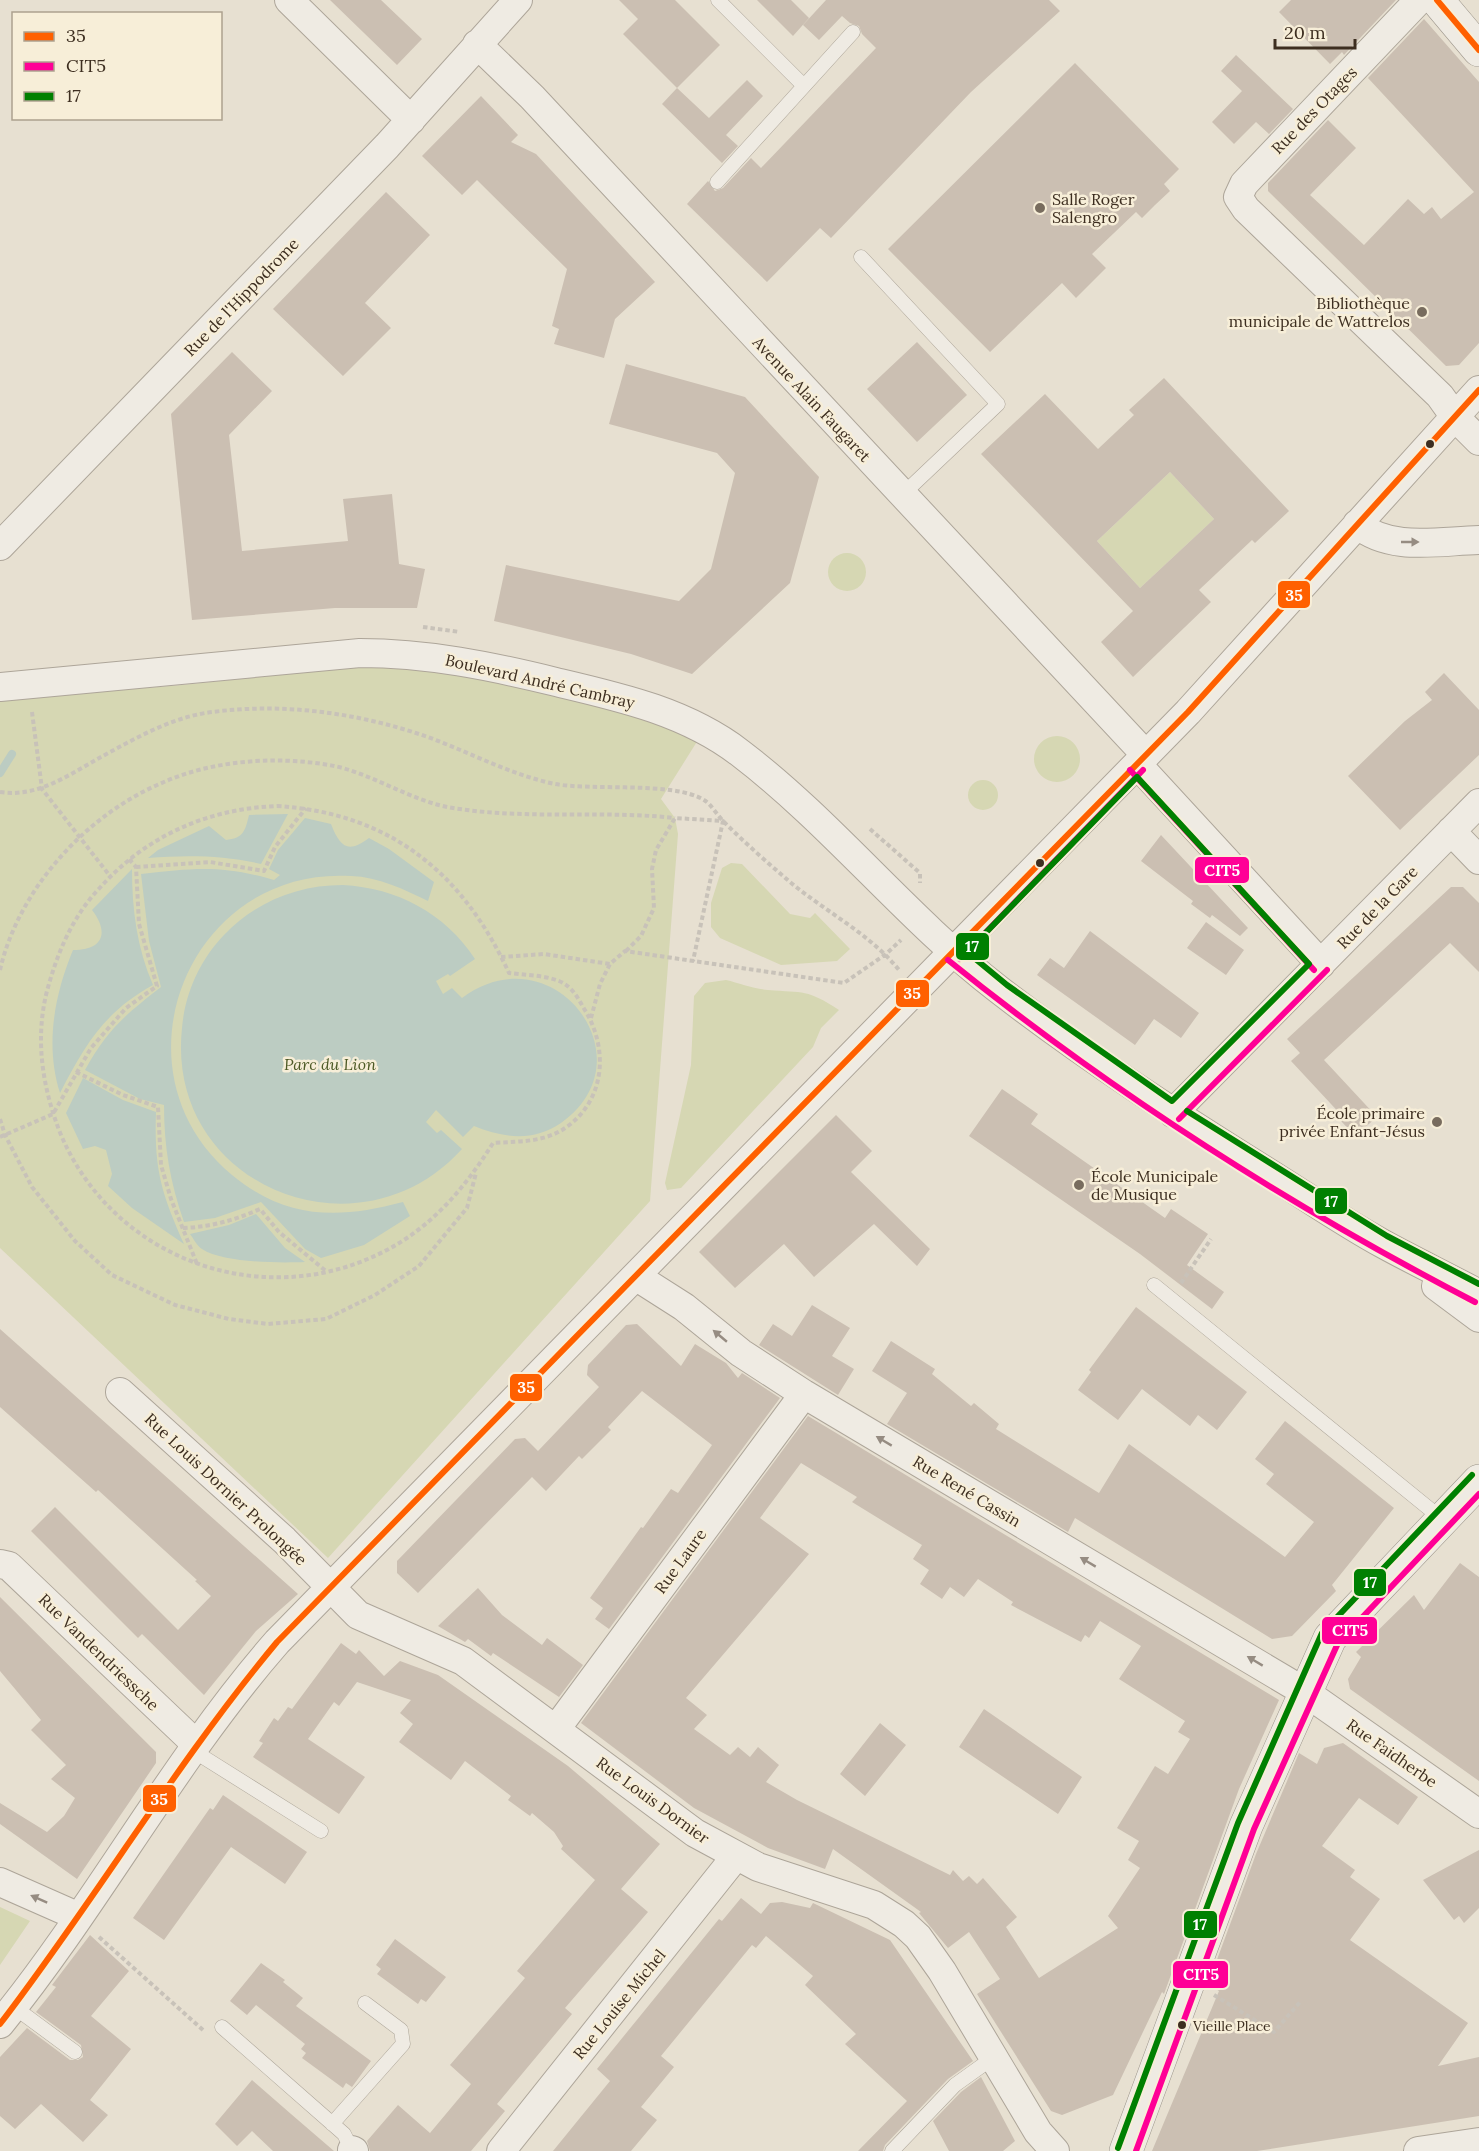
<svg xmlns="http://www.w3.org/2000/svg" width="1479" height="2151" font-family="Lora,serif">
  <rect width="100%" height="100%" fill="#e7e0d1"/>
  <path fill="#d6d7b3" d="M1170,472l44,47 -74,69 -43,-47z
    M828 572a19 19 0 1 1 38 0a19 19 0 1 1-38 0Z
    M382,664l174,24 142,52 -37,59 14,19 3,16 -28,367 -322,357 -328,-310v-548l182,-15z
    M1034 759a23 23 0 1 1 46 0a23 23 0 1 1-46 0Z
    M968 795a15 15 0 1 1 30 0a15 15 0 1 1-30 0Z
    M731,863l11,1 48,50 20,4 5,-5 35,36 -13,12 -56,4 -61,-27 -9,-11v-24l11,-35z
    M726,980c13,3 28,9 42,10 36,3 39,-1 71,20l-18,18 -8,19 -132,141 -14,2 -2,-7 26,-118 3,-69 11,-13z
    M0,1907l30,14 -30,44z"/>
  <path fill="#bcccc2" d="M288,814l-27,50c-37,-9 -76,-9 -113,-6l10,-8 51,-24 17,14c17,-2 19,-8 23,-25z
    M305,818l26,6c9,23 17,30 38,14l20,11 45,33 -6,19c-25,-12 -49,-24 -77,-25 -163,-10 -244,195 -119,299 55,45 107,44 171,27l7,14 -46,29 -43,13 -16,-9 -44,-47 -46,16 -31,4c-14,-40 -20,-75 -20,-117l-24,-6 -55,-29c22,-40 40,-55 76,-83l-12,-46 -8,-67c54,-6 81,-9 133,6l6,-5 -11,-6 9,-19z
    M132,869c0,41 5,79 21,116 -49,27 -68,60 -93,108 -15,-47 -6,-97 13,-143 31,0 36,-18 19,-40z
    M343,885c54,3 102,28 132,74l-25,17 -2,-2 -12,7 7,13 9,-6 10,10c92,-68 189,62 99,125 -28,19 -57,15 -87,3l-11,11 -27,-27 -10,12 11,11 4,-3 21,19c-104,115 -297,36 -280,-121 3,-35 18,-68 42,-93 32,-33 73,-50 119,-50z
    M83,1078l40,22 33,12c-2,57 5,80 28,132l-52,-36 -24,-22 4,-12 -6,-24 -11,-4 -12,3 -17,-36z
    M256,1214l29,34 20,14c-26,1 -82,1 -103,-13 -5,-3 -9,-11 -12,-15l39,-9z"/>
  <g fill="none" stroke-linecap="round" stroke-linejoin="round">
    <path stroke="#bcccc2" stroke-width="8" d="M0,773l12,-19"/>
  </g>
  <path fill="#cbbfb2" fill-rule="evenodd" d="M330,0h51l41,39 -25,26z
    M619,0h56l45,45 -43,43 -54,-54 15,-15z
    M757,0h34l18,18 -16,18z
    M826,0h223l11,11 -89,81 -140,146 -11,-10 -53,54 -80,-78 21,-23 7,10 8,-3 28,-30 10,10 115,-120 -14,-14 -3,-8 -9,-3 -8,-7 -23,24 -16,-15z
    M1291,0h105l-52,55 -2,-3 -12,12 -51,-52z
    M1424,19l55,63v261l-20,22 -13,1 -178,-175v-8l60,-63 28,28 -46,47 54,50 44,-46 16,15 8,-7 9,12 33,-27 -106,-114z
    M1236,55l57,54 -24,25 -13,-12 -22,22 -22,-22 30,-31 -21,-20z
    M1075,63l104,106 -15,15 6,7 -15,14 -13,13 -6,-6 -44,42 14,14 -30,30 -14,-15 -72,69 -102,-103z
    M747,80l16,16 -37,39 12,11 -16,17 -60,-59 15,-16 32,30z
    M481,96l37,39 -7,7 25,12 119,128 -40,37 -11,39 -50,-14 5,-15 -7,-3 15,-57 -90,-89 -15,15 -40,-39z
    M386,192l44,43 -65,68 26,25 -48,48 -70,-67z
    M917,342l50,53 -50,47 -50,-53z
    M232,352l40,39 -43,44 13,116 106,-10 -5,-42 49,-5 7,70 26,5 -8,39h-82l-143,12 -21,-206z
    M626,364l119,33 74,80 -29,106 -98,91 -61,-20 -137,-33 12,-56 173,36 32,-32 24,-96 -18,-20 -108,-29z
    M1164,378l125,133 -34,32 -3,-3 -53,50 12,12 -78,75 -32,-35 32,-31 -152,-157 64,-60 53,55 36,-34 -5,-5zM1170,472l44,47 -74,69 -43,-47z
    M1444,673l35,37v45l-79,75 -52,-54 57,-55 27,-21 -7,-8z
    M1161,835l87,93 -8,8 -28,-21 -2,3 -19,-14 2,-3 -52,-40z
    M1451,887h12l16,16v69l-29,-29 -126,117 53,57 -22,19 -14,-15 3,-3 -53,-57 9,-8 -13,-14z
    M1206,922l38,28 -18,25 -39,-27z
    M1090,931l109,82 -18,25 -27,-19 -19,26 -98,-70 13,-17 14,10z
    M1002,1089l36,25 -7,10 134,94 6,-9 37,25 -21,31 37,27 -12,17 -72,-55 -171,-118z
    M836,1115l36,36 -21,21 79,77 -13,17 -43,-42 -60,53 -30,-33 -49,44 -36,-36z
    M812,1305l38,23 -18,28 22,13 -16,26 -79,-50 14,-21 19,12z
    M1136,1307l111,85 -30,38 -19,-15 -8,11 -48,-37 -24,31 -40,-30 13,-18 -2,-2z
    M637,1324l44,42 14,-22 31,19 12,15 4,-5 38,25 -171,231 -14,-10 8,-11 -13,-10 51,-71 2,1 28,-39 7,4 34,-48 -70,-54 -34,36 3,3 -29,29 -3,-3 -33,35 -14,-14 -114,116 -21,-20v-12l118,-122 10,-1 13,13 61,-64 -12,-12 1,-10 38,-40z
    M0,1329l298,265 -42,37 -52,64 -62,-61 -4,4 -107,-107 24,-24 123,123 33,-34 -16,-15 2,-1 -99,-90 -2,2 -96,-85z
    M891,1341l44,28 -3,5 39,32 3,-3 25,21 -3,5 103,64 30,-49 156,113 29,-35 -48,-38 8,-10 -19,-15 30,-38 109,87 -62,77 4,6 -44,45 -20,3 -197,-121 -7,14 -181,-108 20,-31 -35,-22z
    M808,1416l471,284 -40,89 -75,205 -2,-2 -49,103 -51,20 -11,-4 -74,-117 23,-15 -31,-47 -21,16 -29,-35 2,-1 -88,-63 -8,20 -57,-21 -74,-40 -113,-85zM801,1463l56,34 -5,5 70,43 -9,14 16,11 -9,14 22,15 8,-12 14,10 14,-18 35,23 -2,3 70,37 4,-7 4,3 11,-17 41,25 -22,33 66,42 -7,11 12,7 -22,35 -13,-8 -38,62 22,13 -11,19 12,8 -32,48 10,12 -79,50 -33,-51 11,-10 -34,-39 -6,6 -8,-8 -6,5 -10,-11 -3,5 -153,-75 -31,-18 13,-17 -21,-18 -8,10 -12,-10 -8,8 -36,-26 13,-14 -21,-17 123,-144 -49,-36z
    M1460,1563l19,14v204l-129,-92 -2,-10 13,-22 -5,-5 58,-57 10,15z
    M478,1588l24,27 40,30 5,-7 36,27 -24,32 -66,-44 -2,3 -23,-17 -3,3 -27,-16z
    M0,1597l156,155v11l-79,116 -77,-55v-21l47,29 17,-16 11,-18 -24,-19 15,-14 -35,-35 10,-10 -41,-49z
    M341,1643l15,11 3,-4 25,26 16,-15 38,14 130,91 92,78 -39,45 27,23 -83,96 7,6 -75,90 8,7 -34,40h-101l-3,-10 31,-36 32,28 41,-49 -21,-19 75,-87 -8,-7 78,-91 -34,-31 2,-3 -9,-14 -22,-19 -2,3 -22,-16 3,-4 -46,-35 -14,19 -52,-38 14,-18 -13,-11 11,-13 -54,-18 -18,24 -5,-4 -26,37 57,38 -26,37 -86,-57 10,-14 -4,-2 15,-23 4,3 10,-14 4,2z
    M984,1709l98,68 -24,37 -99,-67z
    M880,1723l26,22 -41,51 -25,-22z
    M1343,1743l75,54 -20,28 -39,-27 -37,48 33,24 -5,7 30,22 -30,41 118,83 -30,43 41,-9v59l-222,35h-105l67,-160 -11,-7 48,-130 43,-101 18,11 7,-16z
    M223,1795l84,57 -22,32 -54,-37 -67,93 -31,-22 77,-110 3,2z
    M1479,1850v58l-15,15 -5,-7 -5,4 -31,-40z
    M741,1898l20,16 9,-11 12,-1 28,6 3,-5 77,37 83,121 -25,18 -63,66 -2,6h-25l49,-50 -62,-57 11,-10 -51,-49 8,-9 -47,-40 -10,12 -4,-3 -91,111 13,11 -33,40 16,13 -26,31h-78l57,-70 -13,-12 122,-150 3,2z
    M90,1935l39,36 -38,45 40,33 -41,51 18,15 -25,27 -42,-38 -26,25 -15,-13v-59l27,-29 43,32h8l5,-3 -2,-12 -45,-33 20,-25 -4,-2z
    M395,1939l51,38 -20,25 -5,-3 -3,5 -41,-30 4,-5 -5,-4z
    M261,1963l24,17 -2,2 20,16 -7,8 75,55 -19,26 -6,-4 -3,5 -41,-30 4,-5 -5,-4 4,-5 -49,-39 -9,10 -17,-14z
    M981,2077l34,64 -12,10h-54l-16,-30 28,-29z
    M252,2080l39,34 43,37h-61l-21,-20 -15,15 -22,-22z"/>
  <g fill="none" stroke-linecap="round" stroke-linejoin="round">
    <g stroke="#ada599" stroke-width="15">
      <path id="lane" d="M718,0l85,85
        M717,182l136,-150
        M861,257l137,147 -97,92
        M1154,1285l288,234
        M192,1750l129,81
        M14,2007l61,45
        M222,2027l122,107 8,16
        M332,2124l71,-80 -2,-14 -36,-27
        M892,2151l63,-66 39,-28"/>
    </g>
    <g stroke="#ada599" stroke-width="30">
      <path id="street" d="M289,0l122,120
        M1419,0l-175,184 -6,13 8,12 194,187 15,21 24,24
        M477,44l55,53 614,658
        M1357,524c33,28 81,17 122,16
        M0,546l387,-400 131,-146
        M0,687l360,-34c67,0 131,13 196,29 64,15 131,30 184,71 93,71 166,165 258,236 88,68 181,128 274,186 38,24 74,49 113,70 31,17 63,32 94,49
        M1137,764l184,200
        M1451,831l28,29
        M1173,1113l306,-310
        M637,1277l47,30 57,46 63,41 501,298 174,122
        M1436,1286l43,32
        M120,1392l164,148 74,75 105,46 232,172 63,34 116,38 30,19 14,13 24,34 96,161 17,19
        M0,1564l9,2 187,178
        M556,1729l248,-335
        M0,1882l77,34
        M0,2024c99,-122 173,-263 277,-382l911,-930 291,-322
        M352,2150l2,1
        M501,2151l235,-295
        M1418,2151l61,-9"/>
    </g>
    <g stroke="#9c958a" stroke-width="34">
      <path id="secondary" d="M1437,0l42,50
        M1126,2151l120,-325 84,-188 149,-157"/>
    </g>
    <path stroke="#c8c2b9" stroke-width="4" stroke-dasharray="4.5 3" stroke-linecap="butt" d="M423,627l37,5
      M32,712l10,77 68,87
      M0,792c38,6 70,-18 101,-35 35,-19 71,-40 111,-45 70,-9 140,0 207,22 45,15 88,40 136,50 39,7 118,-3 149,16 7,4 13,15 20,22 21,21 44,41 66,60 36,30 80,52 109,88
      M277,806c113,7 186,67 232,167 15,2 35,2 50,8 12,5 18,15 24,26 25,38 24,90 -15,119 -23,17 -48,15 -75,17 -28,45 -62,85 -110,109 -123,62 -273,6 -324,-122 -17,-45 -24,-92 -12,-139 10,-37 24,-71 49,-99 48,-55 109,-83 181,-86z
      M870,829l50,44v10
      M136,867l74,-5 54,9 11,-24 31,-39
      M626,951l15,-15 13,-28 -2,-39 4,-19 19,-32 48,3 -30,140
      M501,957l43,-3 66,10 15,-13 219,32 42,-29 15,-14
      M0,970c19,-82 87,-156 164,-188 50,-22 112,-26 165,-17 39,6 83,37 124,43 74,12 148,2 222,10
      M591,1018l9,-34 10,-20
      M76,1072l47,23 35,12 3,58 10,34 26,65
      M0,1119l5,16 27,52 43,54 37,34 63,30 54,14 39,5 58,-5 49,-24 44,-29 48,-58 9,-35
      M0,1137l53,-23 38,-66 35,-40 31,-22 -18,-62 -3,-57 -7,-8
      M183,1228c28,-1 52,-8 77,-19l19,23 48,40
      M1181,1283l30,-44
      M99,1937l104,93
      M1214,1995l60,37 26,-30"/>
    <use href="#lane" stroke="#efebe3" stroke-width="14"/>
    <use href="#street" stroke="#efebe3" stroke-width="28"/>
    <use href="#secondary" stroke="#efebe3" stroke-width="33"/>
    <g stroke="#f7eed8" stroke-width="10">
      <path id="bus-1" d="M1437,0l42,50
        M0,2024c96,-125 176,-261 277,-382l911,-930 291,-322"/>
    </g>
    <g stroke="#f7eed8" stroke-width="10">
      <path id="bus-2" d="M1130,770l184,200
        M960,959l183,-189
        M948,960c162,131 342,246 527,342
        M1179,1119l148,-149
        M1136,2151l118,-322 84,-186 141,-149"/>
    </g>
    <g stroke="#f7eed8" stroke-width="10">
      <path id="bus-3" d="M1137,777l172,187 -137,137 -165,-116 -40,-33z
        M1187,1111l200,125 92,48
        M1118,2148l120,-325 84,-190 150,-158"/>
    </g>
    <use href="#bus-1" stroke="#ff6000" stroke-width="6"/>
    <use href="#bus-2" stroke="#ff0096" stroke-width="6"/>
    <use href="#bus-3" stroke="#008001" stroke-width="6"/>
  </g>
  <defs><path id="oneway-solid" d="M-6-.8H1V-3.2L6.5 0L1 3.2V.8H-6Z" transform="scale(1.5)"/></defs>
  <g fill="#968c82">
    <use href="#oneway-solid" transform="translate(1410 542)"/>
    <use href="#oneway-solid" transform="translate(720 1336) rotate(-140)"/>
    <use href="#oneway-solid" transform="translate(884 1441) rotate(-149)"/>
    <use href="#oneway-solid" transform="translate(1088 1562) rotate(-149)"/>
    <use href="#oneway-solid" transform="translate(1255 1661) rotate(-149)"/>
    <use href="#oneway-solid" transform="translate(39 1899) rotate(-156)"/>
  </g>
  <g fill="#786c5e" stroke="#f7eed8" stroke-width="2">
    <circle cx="1040" cy="208" r="6"/>
    <circle cx="1422" cy="312" r="6"/>
    <circle cx="1437" cy="1122" r="6"/>
    <circle cx="1079" cy="1185" r="6"/>
  </g>
  <g fill="#3d2e20" stroke="#f7eed8" stroke-width="2">
    <circle cx="1430" cy="444" r="5"/>
    <circle cx="1040" cy="863" r="5"/>
    <circle cx="1182" cy="2025" r="5"/>
  </g>
  <g text-anchor="middle" stroke-width="5" stroke-linejoin="round" paint-order="stroke">
    <g font-size="14" fill="#3d2e20" stroke="#f7eed8" text-anchor="start">
      <text x="1193" y="2031">Vieille Place</text>
    </g>
    <g font-size="16" fill="#3d2e20" stroke="#f7eed8">
      <text transform="translate(1314 110) rotate(-46)" y="6">Rue des Otages</text>
      <text transform="translate(241 297) rotate(-46)" y="6">Rue de l'Hippodrome</text>
      <text transform="translate(812 399) rotate(47)" y="6">Avenue Alain Faugaret</text>
      <text transform="translate(540 681) rotate(13)" y="6">Boulevard André Cambray</text>
      <text transform="translate(1377 907) rotate(-46)" y="6">Rue de la Gare</text>
      <text transform="translate(226 1489) rotate(43)" y="6">Rue Louis Dornier Prolongée</text>
      <text transform="translate(967 1491) rotate(31)" y="6">Rue René Cassin</text>
      <text transform="translate(680 1561) rotate(-54)" y="6">Rue Laure</text>
      <text transform="translate(99 1652) rotate(44)" y="6">Rue Vandendriessche</text>
      <text transform="translate(1392 1753) rotate(35)" y="6">Rue Faidherbe</text>
      <text transform="translate(653 1800) rotate(36)" y="6">Rue Louis Dornier</text>
      <text transform="translate(619 2004) rotate(-51)" y="6">Rue Louise Michel</text>
    </g>
    <g font-size="16" fill="#3d2e20" stroke="#f7eed8" text-anchor="start">
      <text x="1052" y="205">Salle Roger<tspan x="1052" dy="18">Salengro</tspan></text>
      <text x="1410" y="309" text-anchor="end">Bibliothèque<tspan x="1410" dy="18">municipale de Wattrelos</tspan></text>
      <text x="1425" y="1119" text-anchor="end">École primaire<tspan x="1425" dy="18">privée Enfant-Jésus</tspan></text>
      <text x="1091" y="1182">École Municipale<tspan x="1091" dy="18">de Musique</tspan></text>
    </g>
    <g font-size="16" font-style="italic" fill="#4d5a26" stroke="#f7eed8">
      <text x="330" y="1070">Parc du Lion</text>
    </g>
  </g>
  <g stroke="#f7eed8" stroke-width="2">
    <rect x="1277" y="580" width="34" height="29" rx="6" fill="#ff6000"/>
    <rect x="1194" y="856" width="56" height="28" rx="6" fill="#ff0096"/>
    <rect x="955" y="932" width="35" height="29" rx="6" fill="#008001"/>
    <rect x="895" y="979" width="35" height="29" rx="6" fill="#ff6000"/>
    <rect x="1314" y="1187" width="34" height="28" rx="6" fill="#008001"/>
    <rect x="509" y="1373" width="34" height="29" rx="6" fill="#ff6000"/>
    <rect x="1353" y="1568" width="34" height="29" rx="6" fill="#008001"/>
    <rect x="1321" y="1616" width="57" height="29" rx="6" fill="#ff0096"/>
    <rect x="142" y="1784" width="35" height="29" rx="6" fill="#ff6000"/>
    <rect x="1183" y="1910" width="35" height="29" rx="6" fill="#008001"/>
    <rect x="1172" y="1960" width="57" height="29" rx="6" fill="#ff0096"/>
  </g>
  <g font-size="16" text-anchor="middle" font-weight="bold" fill="#fff">
    <text x="1294" y="601">35</text>
    <text x="1222" y="876">CIT5</text>
    <text x="972" y="952">17</text>
    <text x="912" y="999">35</text>
    <text x="1331" y="1207">17</text>
    <text x="526" y="1393">35</text>
    <text x="1370" y="1588">17</text>
    <text x="1350" y="1636">CIT5</text>
    <text x="159" y="1805">35</text>
    <text x="1200" y="1930">17</text>
    <text x="1201" y="1980">CIT5</text>
  </g>
  <rect x="12" y="12" width="210" height="108" fill="#f7eed8" stroke="#ada18e" stroke-width="1.5"/>
  <rect x="24" y="32" width="30" height="9" fill="#ff6000" stroke="#ada18e" stroke-width="1.5"/>
  <text x="66" y="42" font-size="18" fill="#3d2e20">35</text>
  <rect x="24" y="62" width="30" height="9" fill="#ff0096" stroke="#ada18e" stroke-width="1.5"/>
  <text x="66" y="72" font-size="18" fill="#3d2e20">CIT5</text>
  <rect x="24" y="92" width="30" height="9" fill="#008001" stroke="#ada18e" stroke-width="1.5"/>
  <text x="66" y="102" font-size="18" fill="#3d2e20">17</text>
  <path d="M1275 39v9h80v-9" fill="none" stroke="#3d2e20" stroke-width="3"/>
  <text x="1284" y="39" font-size="18" fill="#3d2e20" stroke="#f7eed8" stroke-width="4.5" paint-order="stroke">20 m</text>
</svg>
